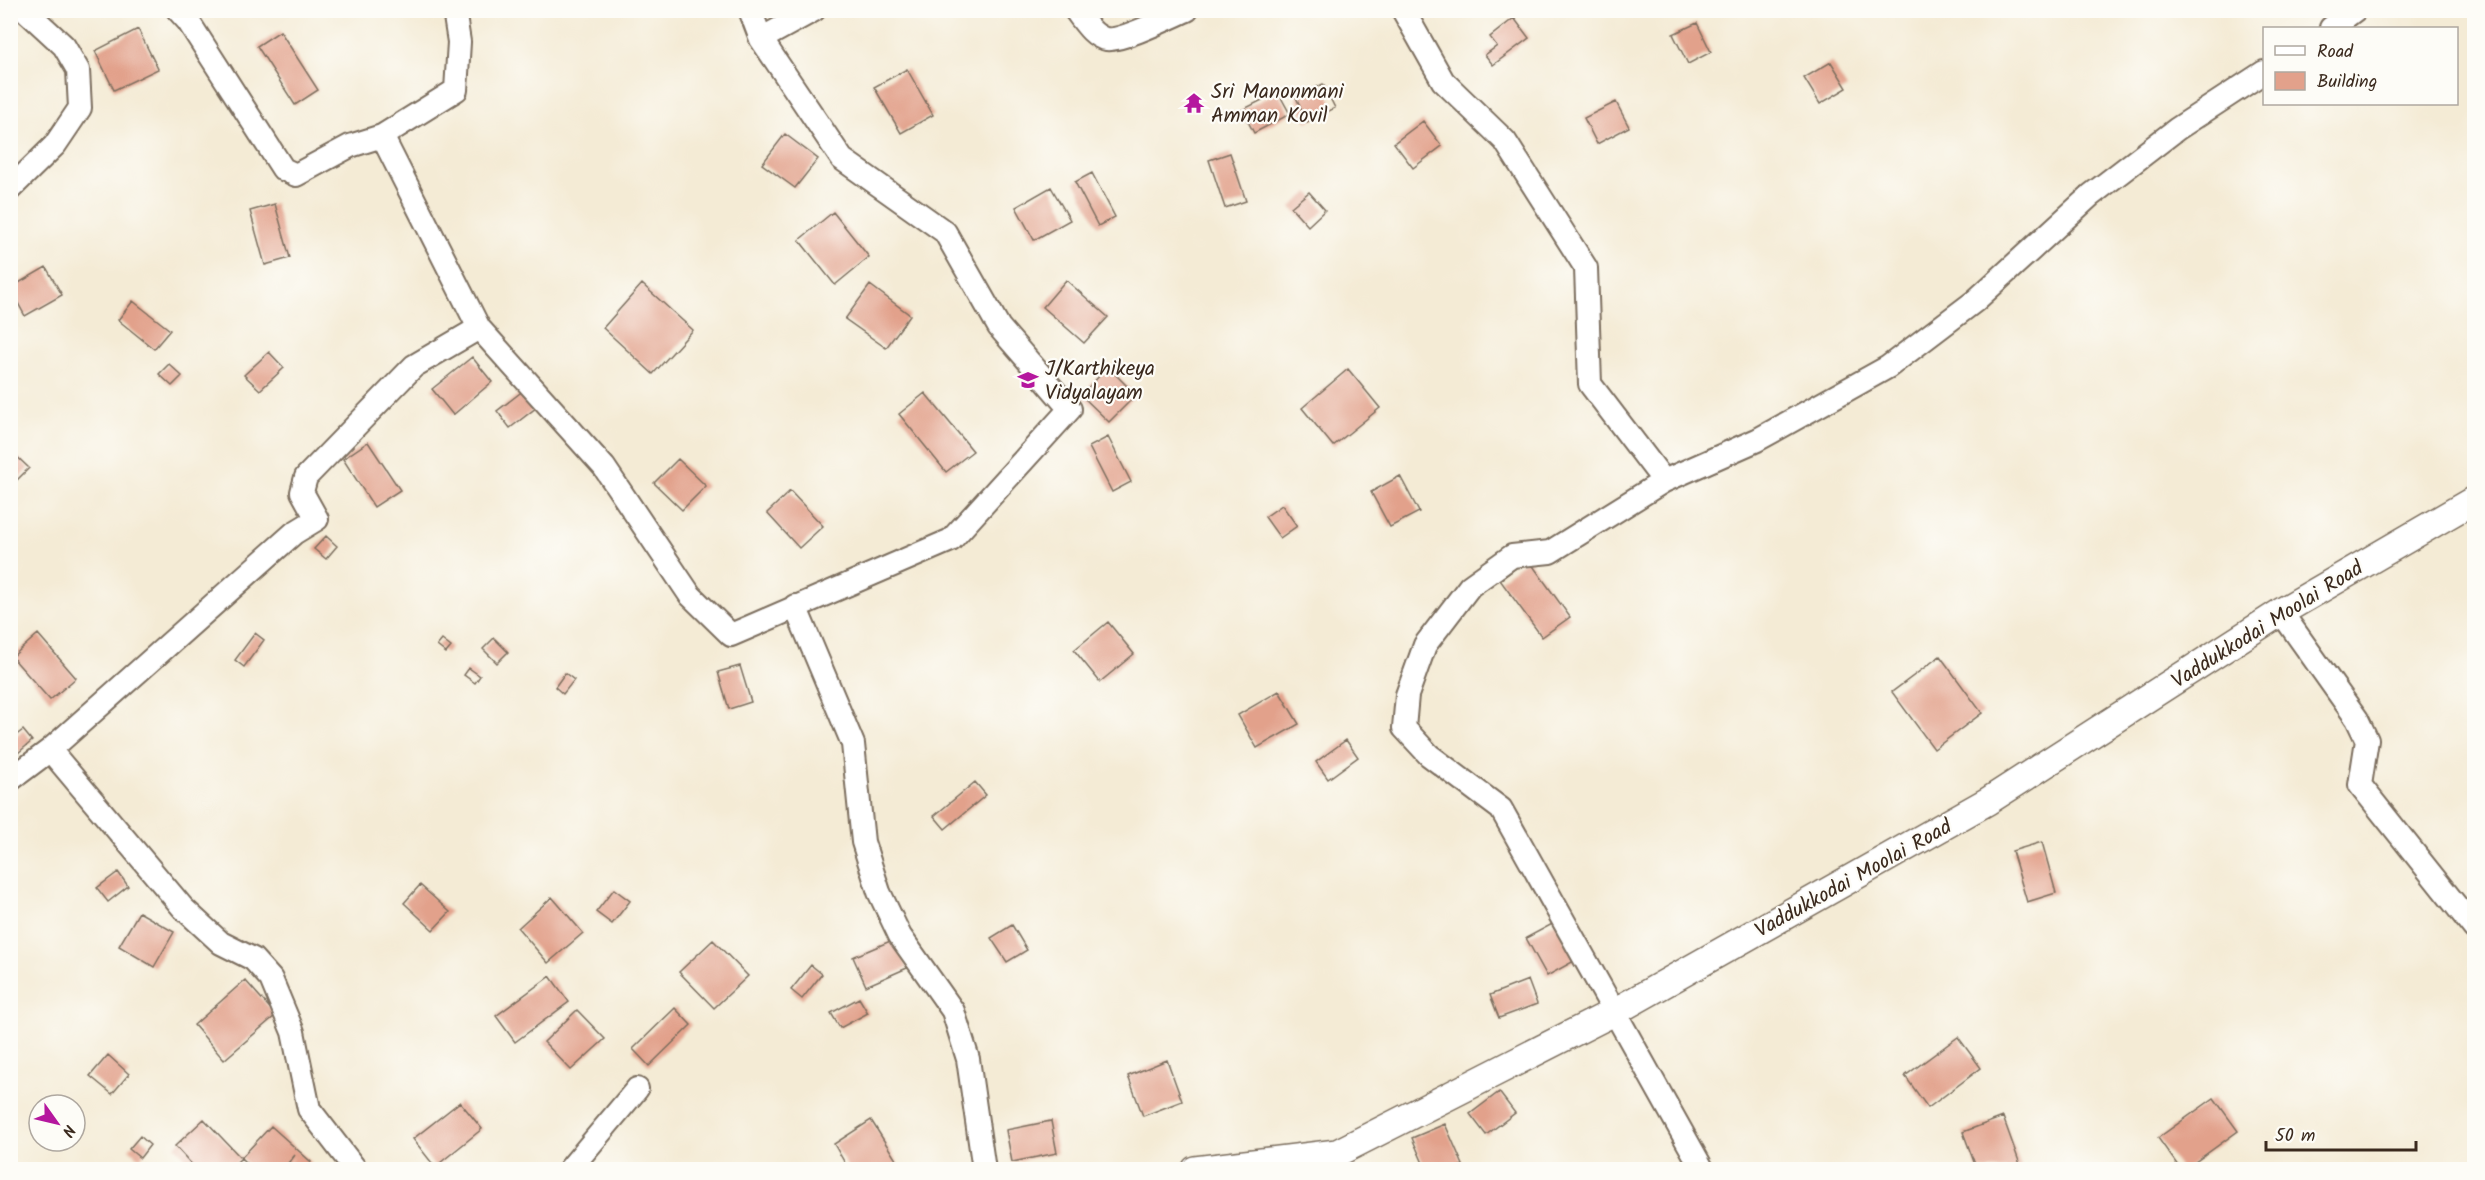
<svg xmlns="http://www.w3.org/2000/svg" width="2485" height="1180" font-family="Kalam,sans-serif">
  <rect width="100%" height="100%" fill="#fdfcf7"/>
  <filter id="ink" filterUnits="userSpaceOnUse"><feTurbulence type="fractalNoise" baseFrequency=".0167" numOctaves="2"/><feDisplacementMap in="SourceGraphic" scale="12" xChannelSelector="R" yChannelSelector="G"/><feConvolveMatrix kernelMatrix="1 2 1 2 8 2 1 2 1" color-interpolation-filters="sRGB"/></filter>
  <filter id="wash" filterUnits="userSpaceOnUse"><feTurbulence type="fractalNoise" baseFrequency=".008" numOctaves="4" result="noise"/><feDisplacementMap in="SourceGraphic" scale="24" xChannelSelector="R" yChannelSelector="G"/><feGaussianBlur stdDeviation="1.35" result="paint"/><feColorMatrix in="noise" values="0 0 0 0 0 0 0 0 0 0 0 0 0 0 0 0 0 1.4 0 .05"/><feComposite in="paint" operator="in"/></filter>
  <g filter="url(#wash)">
    <rect width="100%" height="100%" fill="#f4ebd5"/>
    <g id="blocks">
      <path fill="#e2a18b" d="M1514,18l15,20 -36,27 -8,-10 12,-9 -7,-9z
        M1697,23l14,29 -23,12 -15,-30z
        M138,29l20,40 -44,21 -19,-39z
        M280,31l38,59 -23,15 -38,-59z
        M1831,62l16,26 -27,16 -16,-26z
        M907,69l26,46 -32,18 -27,-46z
        M1323,84l12,24 -28,14 -11,-25z
        M1278,92l12,22 -36,19 -12,-23z
        M1616,102l13,25 -32,17 -13,-26z
        M1423,121l19,25 -29,22 -19,-25z
        M785,134l33,25 -23,29 -33,-24z
        M1230,153l16,48 -21,7 -16,-48z
        M1092,173l23,44 -17,9 -23,-44z
        M1051,187l19,33 -36,20 -18,-33z
        M1309,192l16,18 -17,16 -17,-19z
        M275,204l15,54 -25,7 -15,-54z
        M833,212l36,45 -34,28 -36,-45z
        M46,267l16,28 -37,21 -15,-28z
        M1066,280l42,37 -24,26 -41,-36z
        M642,284l51,46 -40,44 -50,-46z
        M870,285l40,30 -24,33 -41,-29z
        M133,301l37,29 -16,19 -36,-29z
        M269,352l15,16 -24,22 -16,-15z
        M472,357l20,25 -39,33 -21,-26z
        M169,364l13,12 -10,10 -13,-12z
        M1108,367l28,28 -27,27 -28,-27z
        M1348,369l32,39 -47,38 -31,-38z
        M524,390l13,17 -27,21 -13,-17z
        M925,393l48,58 -27,21 -47,-58z
        M1108,437l23,45 -19,10 -23,-45z
        M368,442l32,48 -26,17 -31,-48z
        M10,450l19,18 -19,19z
        M678,459l28,27 -24,24 -28,-27z
        M1400,476l19,36 -29,15 -19,-35z
        M790,491l33,35 -24,22 -32,-35z
        M1282,505l15,21 -17,12 -15,-21z
        M326,536l11,10 -11,13 -12,-10z
        M1528,559l42,58 -28,20 -42,-57z
        M1108,622l26,32 -34,28 -26,-32z
        M255,633l9,7 -20,27 -9,-7z
        M38,634l38,44 -26,22 -38,-43z
        M494,638l14,14 -11,11 -14,-14z
        M442,640l9,7 -5,6 -9,-7z
        M1940,656l42,57 -48,36 -42,-57z
        M740,666l11,36 -22,7 -11,-37z
        M469,668l11,8 -5,7 -11,-8z
        M565,673l9,7 -11,14 -8,-7z
        M1279,691l20,33 -42,24 -19,-33z
        M23,730l9,11 -14,12 -8,-10v-3z
        M1346,740l12,17 -30,22 -12,-17z
        M975,782l11,13 -41,34 -11,-13z
        M2042,842l14,51 -29,9 -15,-51z
        M118,872l10,14 -20,16 -11,-14z
        M420,885l30,27 -17,18 -29,-27z
        M614,889l16,12 -18,23 -16,-12z
        M552,897l31,36 -35,30 -30,-35z
        M139,912l35,20 -20,35 -35,-21z
        M1556,922l20,38 -29,16 -21,-38z
        M1012,925l15,25 -20,12 -16,-24z
        M895,939l12,29 -41,18 -13,-29z
        M713,940l35,36 -34,32 -35,-36z
        M811,965l11,9 -20,25 -11,-9z
        M550,976l19,26 -54,40 -19,-26z
        M245,980l31,35 -52,45 -30,-35z
        M1528,980l9,24 -38,14 -9,-23z
        M859,998l9,15 -28,15 -9,-15z
        M675,1008l16,17 -42,41 -16,-17z
        M577,1010l28,29 -34,31 -27,-28z
        M1958,1037l23,31 -53,40 -23,-32z
        M108,1055l21,19 -17,20 -22,-18z
        M1167,1060l15,41 -39,15 -15,-40z
        M1499,1092l16,21 -29,22 -16,-21z
        M2214,1098l24,33 -54,39h-3l-23,-32z
        M460,1102l22,27 -47,38 -22,-28z
        M2003,1117l18,50 -7,3h-37l-14,-38z
        M204,1119l37,39 -12,12h-32l-22,-24z
        M871,1120l27,43 -11,7h-38l-15,-26z
        M1051,1121l6,32 -45,9 -6,-32z
        M1445,1124l18,41 -11,5h-26l-14,-32z
        M271,1126l40,36 -5,8h-22l11,-15 -13,15h-29l-12,-12z
        M140,1136l10,9 -10,13 -11,-9z"/>
    </g>
  </g>
  <g filter="url(#ink)">
    <use href="#blocks" fill-opacity="0" stroke="#7c6e5e" stroke-width="1.5"/>
    <g fill="none" stroke-linecap="round" stroke-linejoin="round">
      <g stroke="#7c6e5e" stroke-width="26">
        <path id="minor" d="M178,10l10,11 95,148 13,6 54,-29 32,-10 97,192
          M1075,10c8,10 18,27 31,29 14,3 65,-22 81,-29
          M1403,10l40,71 62,60 81,127 4,116 74,97
          M2331,28l24,-18
          M761,39l53,-29
          M382,136l74,-46 3,-48 -5,-32
          M10,189l45,-44 25,-37 -2,-38 -14,-24 -39,-36
          M795,606l58,138 10,98 16,50 21,44 53,75 15,48 16,111
          M2281,612l76,107 10,21 -7,45 114,143
          M50,750l133,158 38,35 32,16 18,20 22,53 16,77 47,61
          M10,780l40,-30 244,-217 23,-14 -15,-27 4,-15 108,-111 65,-38 125,139 86,128 41,40 220,-95 119,-131 -71,-82 -54,-95 -103,-73 -81,-120 -11,-29
          M569,1170l68,-81
          M1703,1170l-202,-361 -72,-54 -25,-27 3,-33 18,-50 45,-59 42,-30 38,-4 114,-71 93,-41 131,-73 87,-66 116,-106 86,-66 87,-57"/>
      </g>
      <g stroke="#7c6e5e" stroke-width="30">
        <path id="tertiary" d="M1195,1170l142,-17 279,-142 372,-210 293,-189 193,-112"/>
      </g>
      <use href="#minor" stroke="#fff" stroke-width="22"/>
      <use href="#tertiary" stroke="#fff" stroke-width="27"/>
    </g>
  </g>
  <defs>
    <g id="temple-bare" transform="scale(1.62)"><path d="M0-6L5-2H3V0L6.5 2.5H4V6H1.5V3h-3V6H-4V2.5H-6.5L-3 0V-2H-5Z" fill="#b5179e" stroke="#fdfcf7" stroke-width="2.5" paint-order="stroke"/></g>
    <g id="school-bare" transform="scale(1.62)"><path d="M0-5L7-2L0 1L-7-2ZM-4 1L0 2.5L4 1V4Q0 6-4 4Z" fill="#b5179e" stroke="#fdfcf7" stroke-width="2.5" paint-order="stroke"/></g>
  </defs>
  <g fill-rule="evenodd">
    <use href="#temple-bare" x="1194" y="103"/>
    <use href="#school-bare" x="1028" y="380"/>
  </g>
  <g text-anchor="middle" stroke-width="4.5" stroke-linejoin="round" paint-order="stroke">
    <g font-size="21" fill="#3b2a1e" stroke="#fdfcf7" text-anchor="start">
      <text x="1211" y="98">Sri Manonmani<tspan x="1211" dy="24">Amman Kovil</tspan></text>
      <text x="1045" y="375">J/Karthikeya<tspan x="1045" dy="24">Vidyalayam</tspan></text>
    </g>
    <g font-size="21" fill="#3b2a1e" stroke="#fdfcf7">
      <text transform="translate(2267 624) rotate(-32)" y="7">Vaddukkodai Moolai Road</text>
      <text transform="translate(1853 878) rotate(-29)" y="7">Vaddukkodai Moolai Road</text>
    </g>
  </g>
  <rect width="2485" height="1180" fill="none" stroke="#fdfcf7" stroke-width="36"/>
  <rect x="2263" y="27" width="195" height="78" fill="#fdfcf7" stroke="#afa8a0" stroke-width="1.5"/>
  <rect x="2275" y="46" width="30" height="9" fill="#ffffff" stroke="#afa8a0" stroke-width="1.5"/>
  <text x="2317" y="57" font-size="18" fill="#3b2a1e">Road</text>
  <rect x="2275" y="72" width="30" height="18" fill="#e2a18b" stroke="#afa8a0" stroke-width="1.5"/>
  <text x="2317" y="87" font-size="18" fill="#3b2a1e">Building</text>
  <g transform="translate(57 1123) rotate(124)"><circle r="28" fill="#fdfcf7" stroke="#afa8a0" stroke-width="1.5"/>
  <path d="M0-4.5L10 22L0 15L-10 22Z" fill="#b5179e"/>
  <text y="-9" font-size="16" font-weight="bold" text-anchor="middle" fill="#3b2a1e">N</text>
  </g>
  <path d="M2266 1141v9h150v-9" fill="none" stroke="#3b2a1e" stroke-width="3"/>
  <text x="2275" y="1141" font-size="18" fill="#3b2a1e" stroke="#fdfcf7" stroke-width="4.5" paint-order="stroke">50 m</text>
</svg>
